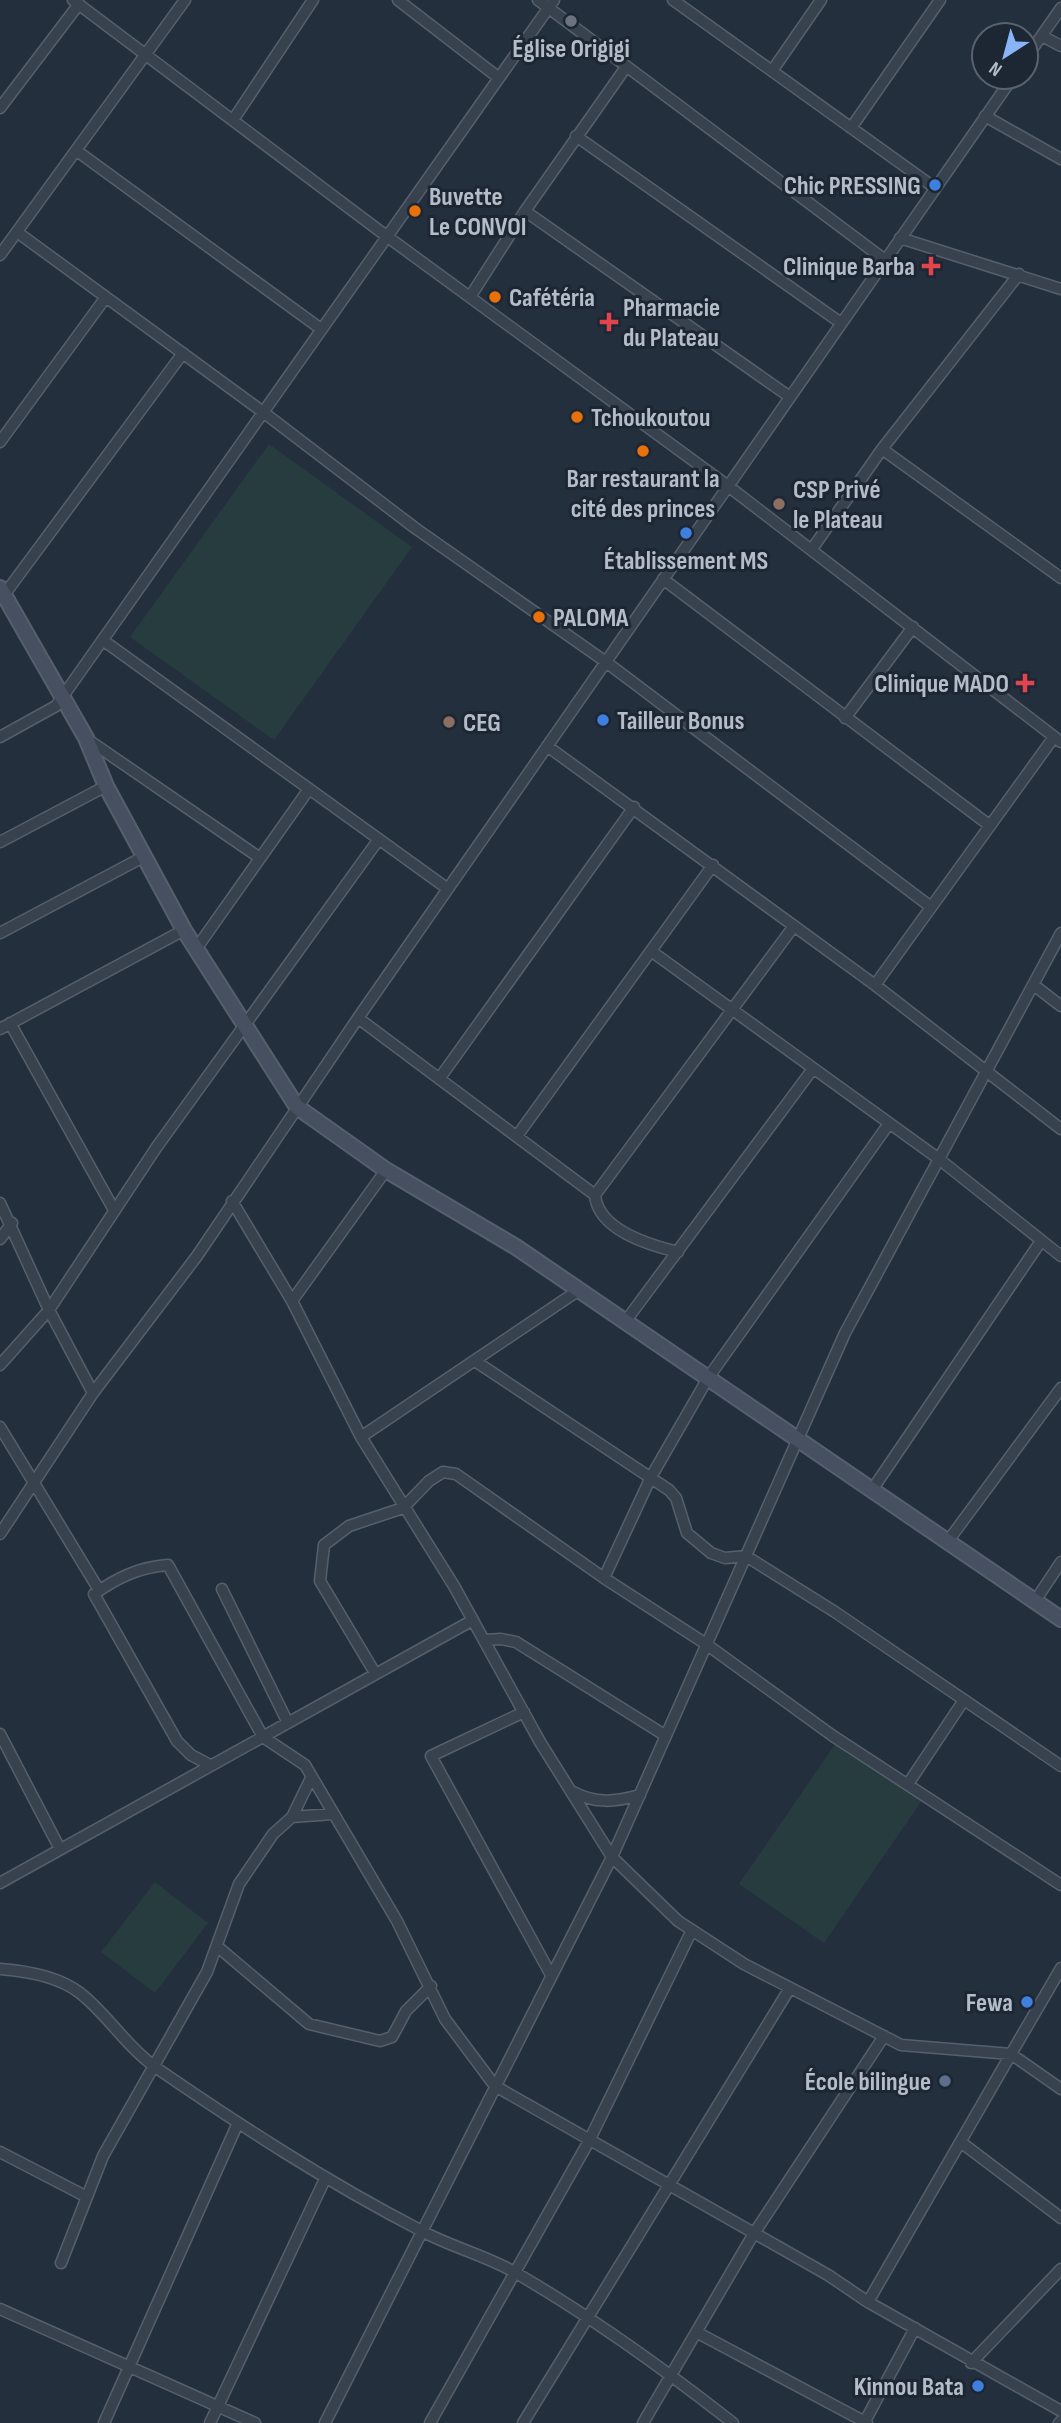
<svg xmlns="http://www.w3.org/2000/svg" width="1061" height="2423" font-family="'Sofia Sans Condensed',sans-serif">
  <rect width="100%" height="100%" fill="#242f3e"/>
  <path fill="#263c3f" d="M269,444l143,103 -138,193 -144,-103z
    M838,1740l85,59 -99,144 -85,-59z
    M155,1882l53,41 -53,70 -54,-41z"/>
  <g fill="none" stroke-linecap="round" stroke-linejoin="round">
    <g stroke="#565f6c" stroke-width="13">
      <path id="street" d="M73,0l312,235 343,251 333,256
        M398,0l101,78
        M538,0l347,260
        M673,0l262,188
        M1042,36l19,10
        M1026,58l35,-50
        M772,71l49,-71
        M0,108l79,-104
        M985,116l76,43
        M233,120l80,-120
        M851,128l89,-128
        M576,136l265,187
        M77,151l244,178
        M525,211l265,186
        M17,232l246,180 152,116 191,134 325,245
        M900,238l161,51
        M0,255l185,-255
        M470,297l55,-86 101,-144
        M0,442l106,-145
        M882,449l179,129
        M812,549l70,-100 137,-175
        M663,579l326,246
        M4,595l179,-242
        M104,641l344,248
        M845,718l68,-91
        M0,737l56,-31 498,-706
        M87,739l173,119
        M547,746l328,239 186,144
        M0,842l106,-56
        M0,933l145,-77
        M196,949l113,-160
        M651,951l288,208 122,97
        M875,985l179,-248
        M1035,986l26,20
        M358,1018l237,177
        M10,1023l104,187
        M0,1029l184,-99
        M439,1079l195,-272
        M517,1136l196,-271
        M232,1201l60,100 69,136 93,149 86,156 72,115 66,64 66,43 157,81 110,9 -143,248 193,109
        M0,1203l49,107 44,83 104,-137 161,-238 655,-941
        M0,1239l12,-16
        M678,1252c-29,-7 -80,-22 -83,-57l199,-269
        M292,1301l94,-131
        M625,1322l187,-252
        M475,1361l194,129 7,8 11,35 24,20 14,5 21,-2 89,56 226,154
        M0,1365l49,-55 107,-162 223,-309
        M0,1427l99,163
        M361,1437l218,-147
        M872,1490l169,-249
        M0,1534l93,-141
        M948,1541l113,-153
        M604,1578l47,-101 57,-99 180,-253
        M222,1589l65,132
        M1035,1601l26,-39
        M485,1640l16,-1 15,3 150,94
        M375,1673l-55,-92 4,-36 25,-19 54,-18 26,-27 14,-9 13,2 148,104 102,66 127,92 228,149
        M524,1712l-93,44 120,219
        M0,1734l60,115
        M210,1765l-19,-10 -14,-14 -83,-147c23,-16 45,-27 74,-29l95,172 42,28 92,156 48,98 50,67 333,189 40,27
        M908,1784l56,-84
        M573,1792c23,12 42,10 67,3
        M292,1817l41,-3
        M0,1883l473,-263
        M218,1947l91,77 71,17 12,-4 14,-26 25,-25
        M1061,1968l-50,86 50,35
        M0,1969c27,2 58,7 80,24 27,21 45,52 75,74 86,59 172,115 265,163 30,17 66,25 96,43 76,44 148,96 217,150
        M962,2143l99,75
        M0,2152l87,45
        M61,2263l42,-107 104,-184 32,-88 34,-50 19,-17 19,-39
        M0,2309l255,114
        M698,2333l169,90
        M971,2363l90,-94
        M104,2423l133,-298
        M210,2423l115,-244
        M325,2423l287,-566 233,-524 216,-400
        M430,2423l159,-282 103,-211
        M523,2423l267,-435
        M643,2423l110,-188 131,-199
        M864,2423l51,-95
        M1059,2423l2,-2"/>
    </g>
    <g stroke="#565f6c" stroke-width="18">
      <path id="secondary" d="M0,588l86,150 20,48 78,144 113,177 89,63 130,77 545,372"/>
    </g>
    <use href="#street" stroke="#38414e" stroke-width="10"/>
    <use href="#secondary" stroke="#465061" stroke-width="14"/>
  </g>
  <circle fill="#6b7280" stroke="#1d2633" stroke-width="2.5" cx="571" cy="21" r="7"/>
  <g fill="#3f7fe0" stroke="#1d2633" stroke-width="2.5">
    <circle cx="935" cy="185" r="7"/>
    <circle cx="686" cy="533" r="7"/>
    <circle cx="603" cy="720" r="7"/>
    <circle cx="1027" cy="2002" r="7"/>
    <circle cx="978" cy="2386" r="7"/>
  </g>
  <g fill="#e8710a" stroke="#1d2633" stroke-width="2.5">
    <circle cx="415" cy="211" r="7"/>
    <circle cx="495" cy="297" r="7"/>
    <circle cx="577" cy="417" r="7"/>
    <circle cx="643" cy="451" r="7"/>
    <circle cx="539" cy="617" r="7"/>
  </g>
  <g fill="#e0444e" stroke="#1d2633" stroke-width="2.5">
    <path d="M927.5 255.5h7v7h7v7h-7v7h-7v-7h-7v-7h7z"/>
    <path d="M605.5 311.5h7v7h7v7h-7v7h-7v-7h-7v-7h7z"/>
    <path d="M1021.5 672.5h7v7h7v7h-7v7h-7v-7h-7v-7h7z"/>
  </g>
  <g fill="#8d6e63" stroke="#1d2633" stroke-width="2.5">
    <circle cx="779" cy="504" r="7"/>
    <circle cx="449" cy="722" r="7"/>
  </g>
  <circle fill="#5c6f8a" stroke="#1d2633" stroke-width="2.5" cx="945" cy="2081" r="7"/>
  <g text-anchor="middle" stroke-width="6" stroke-linejoin="round" paint-order="stroke">
    <g font-size="26" font-weight="bold" fill="#b4bcc9" stroke="#1d2633" text-anchor="start">
      <text x="571" y="57" text-anchor="middle">Église Origigi</text>
      <text x="921" y="194" text-anchor="end">Chic PRESSING</text>
      <text x="429" y="205">Buvette<tspan x="429" dy="30">Le CONVOI</tspan></text>
      <text x="915" y="275" text-anchor="end">Clinique Barba</text>
      <text x="509" y="306">Cafétéria</text>
      <text x="623" y="316">Pharmacie<tspan x="623" dy="30">du Plateau</tspan></text>
      <text x="591" y="426">Tchoukoutou</text>
      <text x="643" y="487" text-anchor="middle">Bar restaurant la<tspan x="643" dy="30">cité des princes</tspan></text>
      <text x="793" y="498">CSP Privé<tspan x="793" dy="30">le Plateau</tspan></text>
      <text x="686" y="569" text-anchor="middle">Établissement MS</text>
      <text x="553" y="626">PALOMA</text>
      <text x="1009" y="692" text-anchor="end">Clinique MADO</text>
      <text x="617" y="729">Tailleur Bonus</text>
      <text x="463" y="731">CEG</text>
      <text x="1013" y="2011" text-anchor="end">Fewa</text>
      <text x="931" y="2090" text-anchor="end">École bilingue</text>
      <text x="964" y="2395" text-anchor="end">Kinnou Bata</text>
    </g>
  </g>
  <g transform="translate(1005 56) rotate(216)"><circle r="33" fill="#1d2633" stroke="#59626f" stroke-width="2"/>
  <path d="M0-5L12 26L0 18L-12 26Z" fill="#8ab4f8"/>
  <text y="-10" font-size="19" font-weight="bold" text-anchor="middle" fill="#b4bcc9">N</text>
  </g>
</svg>
